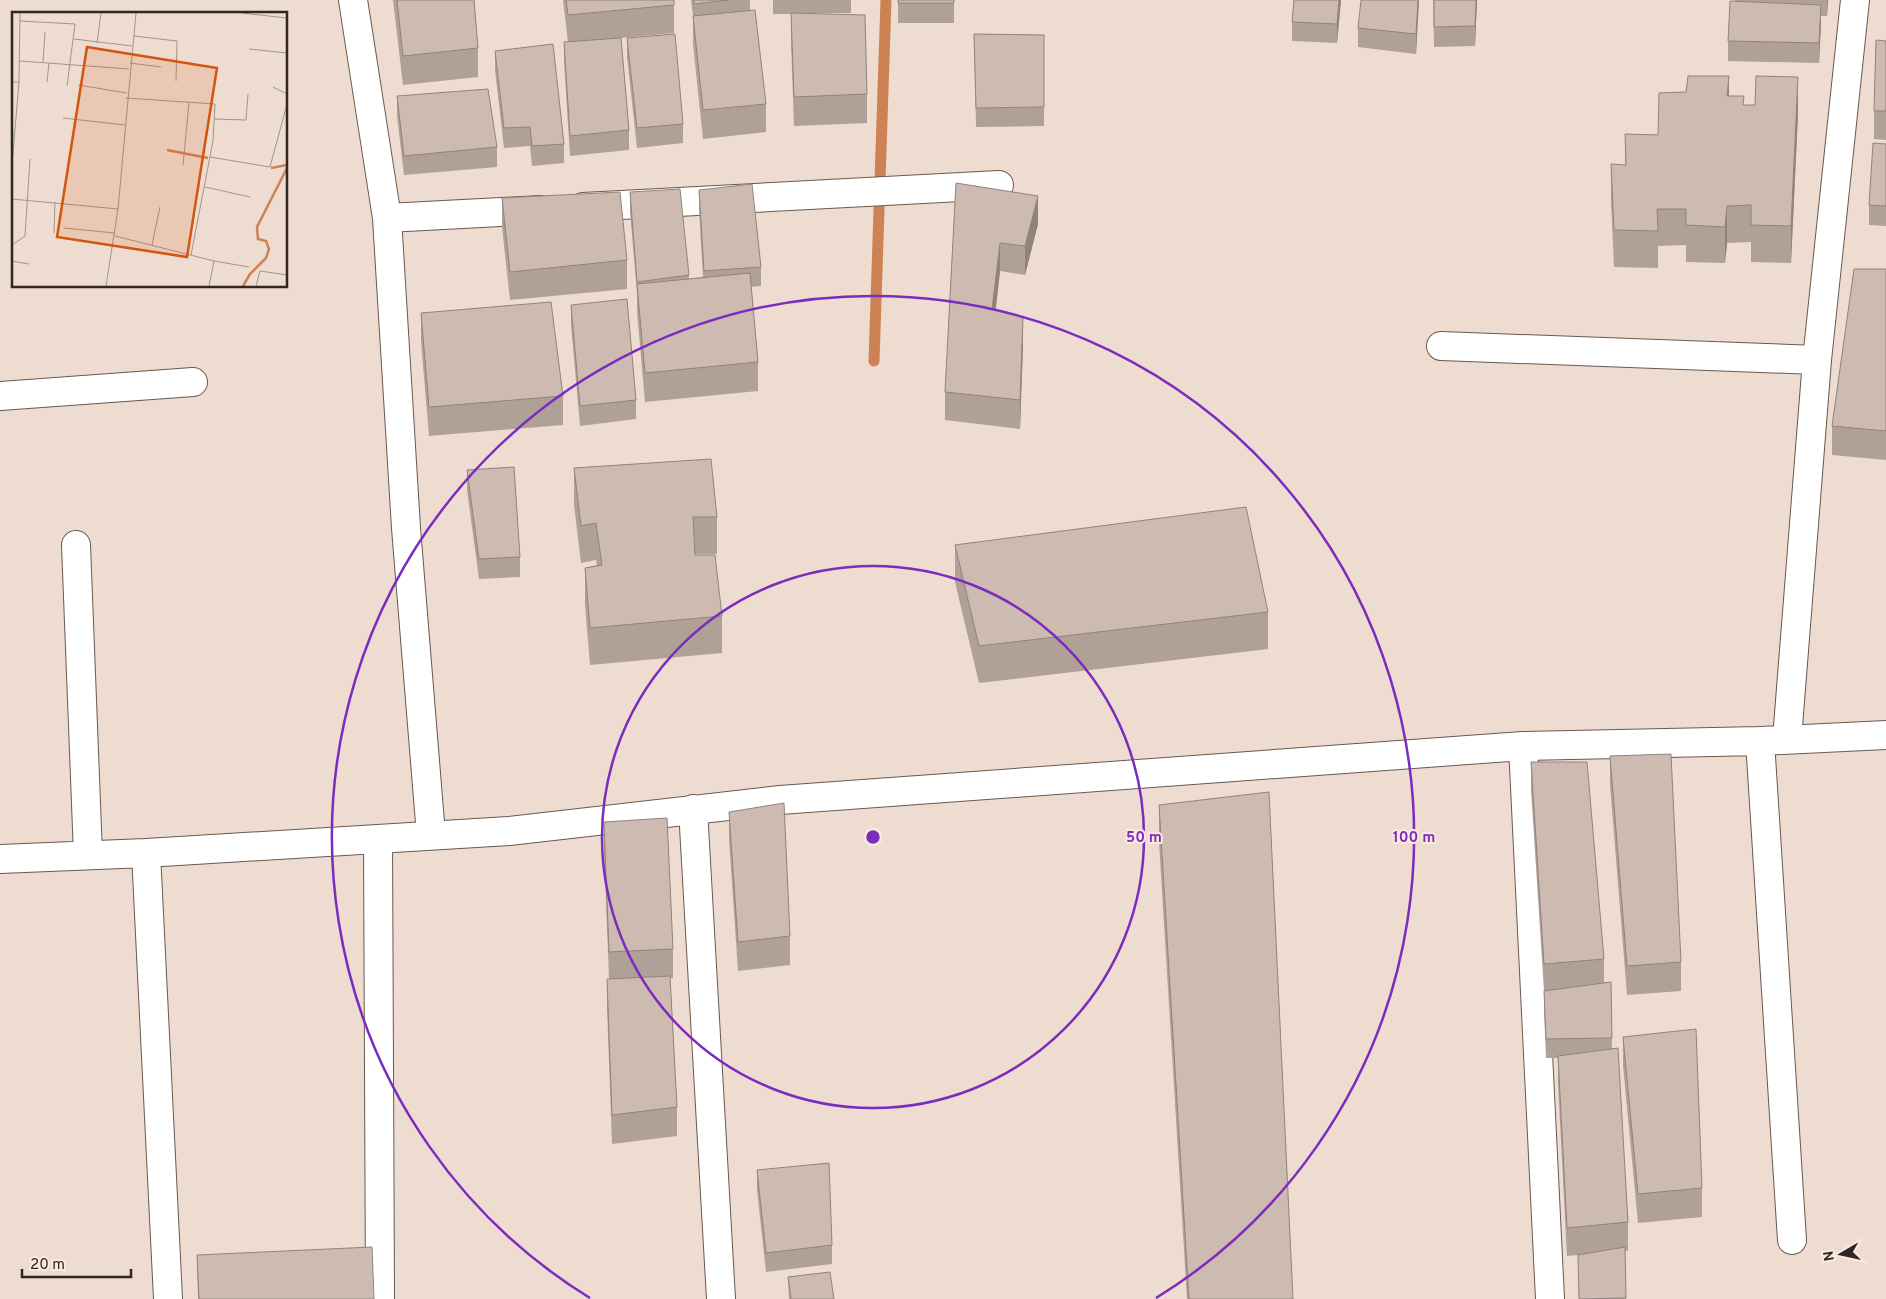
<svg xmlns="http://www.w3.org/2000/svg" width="1886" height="1299" font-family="Overpass,sans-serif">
  <rect width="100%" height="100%" fill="#eedcd1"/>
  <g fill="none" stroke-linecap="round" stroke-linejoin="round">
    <path stroke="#cd8253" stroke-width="11" d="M874,361l12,-361"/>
    <g stroke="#685950" stroke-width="30">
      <path id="minor" d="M353,0l34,218 19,310 25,307
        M583,207l416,-22
        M387,218l153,-8
        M1441,346l376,14
        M0,396l193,-14
        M76,545l12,310
        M1787,739l30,-379 38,-360
        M1760,741l32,499
        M1523,746l27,553
        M693,809l28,490
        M378,839l2,460
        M146,853l22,446
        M0,859l146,-6 363,-22 271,-31 743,-54 237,-5 126,-6"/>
    </g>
    <use href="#minor" stroke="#fff" stroke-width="28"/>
  </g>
  <path fill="#b0a198" d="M393,0h81l4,48v29l-75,8z
    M563,0h111v33l-53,5 8,92v20l-59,6 -6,-94v-20h4z
    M691,0h59v11l16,93v28l-63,7 -10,-95v-28z
    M773,0h78v13h-49l65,81v29l-73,3 -3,-84v-28h-18z
    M898,0h56v23h-56z
    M1294,0h47l-4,43 -45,-2v-19z
    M1419,0l-3,54 -58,-7v-19z
    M1433,0h44l-2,46 -41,1z
    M1735,0h93l-1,16h-6l-2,47 -91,-2v-20z
    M974,34l70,1v91l-68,1z
    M627,38l56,86v19l-46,5 -10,-91z
    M1886,41v99l-12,-1v-28z
    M495,51l69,93v19l-32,3 -2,-20 -26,2 -9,-78z
    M397,96l100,51v20l-93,8 -7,-59z
    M1729,96l15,9 54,9 -7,149 -40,-1v-20l-24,1 -2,20 -39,-1v-17l-28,1v22l-44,-1 -3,-66v-37l14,1v-31l33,1z
    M1886,144v82l-17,-1v-20z
    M956,183l82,41 -13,51 -25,-4 -4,39 27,35 -3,84 -75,-9v-28z
    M699,190l62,77v19l-10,1 7,75v29l-113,11 -8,-90v-19l-7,-81v-20l59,83v4l14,-2 -4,-67z
    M502,198l125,62v29l-117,11 -8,-73z
    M1886,269v191l-54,-5v-29z
    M571,305l65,95v19l-56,7 -9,-101z
    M421,313l142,83v29l-134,11 -8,-94z
    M574,468l143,49v37h-22l27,62v37l-132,12 -5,-60v-37l12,-3 -1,-5 -15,3 -7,-58z
    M467,470l53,87v20l-41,2 -12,-89z
    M955,545l313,67v37l-289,34 -24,-101z
    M1610,756l71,206v29l-54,4 -17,-210z
    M1531,762l73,197v24l7,-1 1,67 16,173v29h-3l1,48h-47l-1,-44 -11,1 -9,-172v-26h-12l-2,-48v-19l-13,-201z
    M1159,805l134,494h-106l-28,-457z
    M729,812l61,124v29l-52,6 -9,-131z
    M604,822l69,127v29h-3l7,129v29l-65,8 -5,-137v-28h2l-5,-128z
    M1623,1037l79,151v29l-64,6 -15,-157z
    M757,1170l75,75v19l-66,8 -9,-82z
    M197,1255l177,44h-176z
    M788,1277l46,22h-45z"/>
  <path fill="#90837c" d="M1339,0h2l-4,43v-19z
    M1418,0h1l-3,54v-20z
    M1476,0h1l-2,46v-20z
    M1827,0h1l-1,16z
    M1821,5v20l-2,38v-20z
    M1729,76v36l-2,-16z
    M1798,77v37l-7,149v-37z
    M1038,196v28l-13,51v-29z
    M1727,206v37l-2,20v-36z
    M1000,243v28l-8,67v-29z
    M1023,317v28l-3,84v-29z"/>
  <path fill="#cdbbb1" stroke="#90837c" d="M397,0h77l4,48 -75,8z
    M566,0h108v5l-106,10z
    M694,0h34l-34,4z
    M898,0h56v3h-56z
    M1294,0h45l-2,24 -45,-2z
    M1361,0h57l-2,34 -58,-6z
    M1434,0h42l-1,26 -41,1z
    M1730,1l91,4 -2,38 -91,-2z
    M755,10l11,94 -63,6 -10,-94z
    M791,13l74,2 2,79 -73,3z
    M675,34l8,90 -46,4 -10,-90z
    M974,34l70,1v72l-68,1z
    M621,38l8,92 -59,6 -6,-94z
    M1876,40l10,1v70h-12z
    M553,44l11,100 -32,2 -2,-19 -26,1 -9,-77z
    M1688,76h41l-2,20h17l-1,9h12l1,-29 42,1 -7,149 -40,-1v-20l-24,1 -2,21 -39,-2v-16h-29l1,22 -44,-1 -3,-66 15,1 -1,-31 33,1 1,-42 27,-1z
    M488,89l9,58 -93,9 -7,-60z
    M1873,143l13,1v62l-17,-1z
    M956,183l82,13 -13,50 -25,-3 -8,66 31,8 -3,83 -75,-8z
    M752,184l9,83 -57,4 -5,-81z
    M680,189l9,86 -52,7 -7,-90z
    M620,192l7,68 -117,12 -8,-74z
    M1854,269h32v162l-54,-5z
    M750,273l8,89 -113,11 -8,-89z
    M627,299l9,101 -56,6 -9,-101z
    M551,302l12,94 -134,11 -8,-94z
    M711,459l6,58h-24l2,38h20l7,61 -132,12 -5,-60 17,-3 -6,-42 -15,3 -7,-58z
    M514,467l6,90 -41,2 -12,-89z
    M1246,507l22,105 -289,34 -24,-101z
    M1671,754l10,208 -54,4 -17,-210z
    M1531,762h56l17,197 -60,5z
    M1269,792l24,507h-104l-30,-494z
    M784,803l6,133 -52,6 -9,-130z
    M667,818l6,131 -64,3 -5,-130z
    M670,976l7,131 -65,8 -5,-136z
    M1611,982l1,56 -66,1 -2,-48z
    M1696,1029l6,159 -64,6 -15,-157z
    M1618,1048l10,174 -61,6 -9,-172z
    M829,1163l3,82 -66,8 -9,-83z
    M372,1247l2,52h-175l-2,-44z
    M1625,1247l1,51 -47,1 -1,-44z
    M830,1272l4,27h-43l-3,-22z"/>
  <g fill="none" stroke="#7b2cbf" stroke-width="2.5">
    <circle cx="873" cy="837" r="271"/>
    <path d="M590 1298A541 541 0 1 1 1156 1298"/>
  </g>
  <g transform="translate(12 12)">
    <rect width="275" height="275" fill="#eedcd1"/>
    <path fill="none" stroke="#cd8253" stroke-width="2.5" d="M155,138l41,8M259,156l16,-3M231,274l7,-12 16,-16 3,-9 -3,-8 -8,-2 -1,-12 30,-59"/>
    <path fill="none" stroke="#a1948b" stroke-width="1" d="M230,1l45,5M8,9l55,3 -8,62M122,24l43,5 -1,40M62,27l58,7M85,31l4,-30M237,37l38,4M8,49l109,8M31,50l2,-30M118,51l31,4M0,70h7l1,-69M35,70l2,-19M66,73l49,8M261,75l14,7M114,86l89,6 -2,37 -22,114M51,106l62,7M202,107l32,1 2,-26M198,145l60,10 17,-63M0,152l7,-82M171,153l6,-62M193,175l45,10M0,187l106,10M52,216l51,5M42,221l1,-31M103,224l99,25 -5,25M0,233l13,-9 5,-77M140,233l8,-38M0,249l17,3M202,249l35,6M94,274l12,-77 18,-196M244,274l4,-15 27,4"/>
    <path fill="#d5540e" fill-opacity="0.15" stroke="#d5540e" stroke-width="2.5" d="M75,35l130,21 -30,189 -130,-20z"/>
    <rect width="275" height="275" fill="none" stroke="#2e2723" stroke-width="2.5"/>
  </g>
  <circle cx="873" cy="837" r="8" fill="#7b2cbf" stroke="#fbe9df" stroke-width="2.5"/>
  <g font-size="15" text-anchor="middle" font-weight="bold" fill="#7b2cbf" stroke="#fbe9df" stroke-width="4" stroke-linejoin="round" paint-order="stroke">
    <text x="1144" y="842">50 m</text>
    <text x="1414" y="842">100 m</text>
  </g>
  <g transform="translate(1841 1254) rotate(261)" stroke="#fbe9df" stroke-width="4" paint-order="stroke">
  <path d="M0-4L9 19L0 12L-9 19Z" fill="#2e2723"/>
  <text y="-8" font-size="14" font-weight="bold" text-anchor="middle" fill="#2e2723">N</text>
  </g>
  <path d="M22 1269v8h109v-8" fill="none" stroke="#2e2723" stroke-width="2.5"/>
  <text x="30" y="1269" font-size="15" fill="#2e2723" stroke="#fbe9df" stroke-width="4" paint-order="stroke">20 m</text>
</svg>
